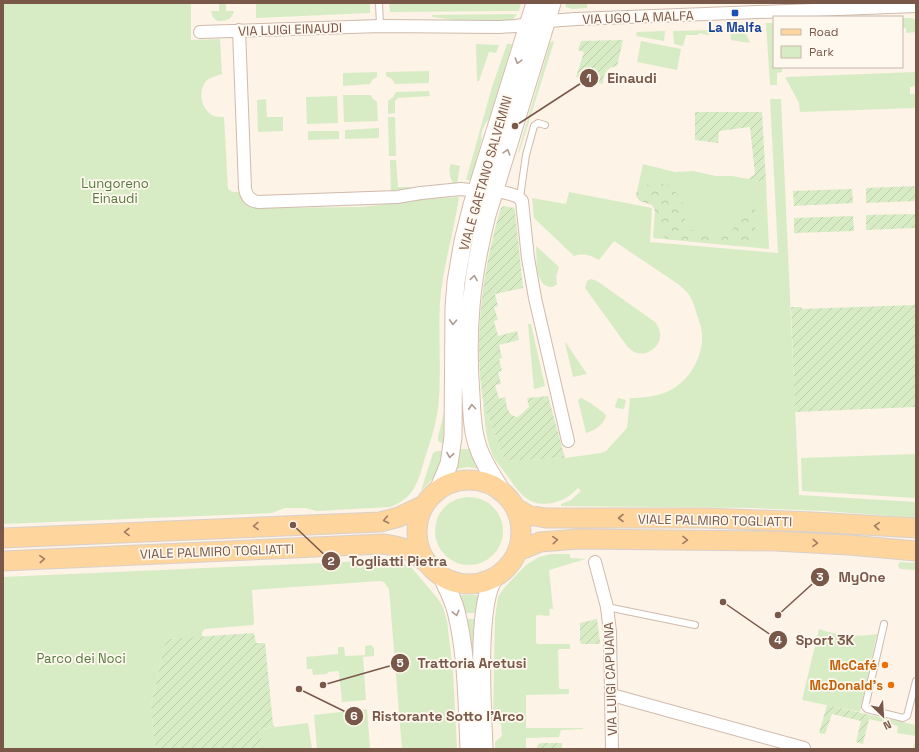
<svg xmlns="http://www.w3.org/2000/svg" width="919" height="752" font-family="'Space Grotesk',sans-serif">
  <defs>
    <pattern id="forest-crowns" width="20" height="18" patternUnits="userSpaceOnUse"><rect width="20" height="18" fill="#d7ecc4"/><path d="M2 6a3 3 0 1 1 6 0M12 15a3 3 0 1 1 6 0" fill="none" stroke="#bcccaa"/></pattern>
    <pattern id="garden-furrows" width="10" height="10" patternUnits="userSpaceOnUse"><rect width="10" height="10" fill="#d7ecc4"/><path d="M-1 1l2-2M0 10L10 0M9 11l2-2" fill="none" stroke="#bcccaa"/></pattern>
  </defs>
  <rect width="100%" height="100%" fill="#fdf3e7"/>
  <path fill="#d7ecc4" d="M3,3h188v37l29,-1 2,35c-5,2 -11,3 -15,6 -10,10 -6,31 7,36 3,1 7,1 10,1l4,72 5,3h7c2,9 4,13 13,16l107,-1 20,-2 18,-4 61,-4c-5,35 -16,69 -19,105 -2,35 2,71 -2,106 -2,17 -8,34 -13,50 -7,23 -10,40 -35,49l-73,4 -12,-3h-20l-13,5 -269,11z
    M219,3h7v8h8c-2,9 -8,10 -17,10l-4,-4 -2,-6h8z
    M256,3h114v10l-114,5z
    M389,3h132l-2,8 -129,1z
    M565,3h22v5l-15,1 -6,-2z
    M517,14l-4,6 -50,1 -31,-4v-2z
    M902,18h10l4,2v12l-10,1v-5h-4z
    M766,23h8v44h8v5l-5,1v12h-7z
    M745,28l1,6 4,8 -1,1 -18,-3 -1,-11z
    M717,30v3l-10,2 -7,-2 -3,2h-11l-3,11 -9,-2 -1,-13z
    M665,31l-1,10 -27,-5 -1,-2 1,-2z
    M552,41l2,1 -1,3 -34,108 -1,-1 32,-109z
    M641,41l40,8 -4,21 -40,-8z
    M476,44l23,1 -3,8 -7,-1 -10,29h-2z
    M507,44h5v1l-23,74c-5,5 -9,14 -7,20l-11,41h-5l26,-93z
    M429,71v12l-34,1 -3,-5 -6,-3v-4z
    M377,72v5l-5,3 -2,4 -27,2v-13z
    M916,72v14l-6,1v7h6v14l-116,4 -1,-9 -13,-24v-2z
    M429,91l1,5 -33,2v2h-2v13l-7,1v-13l5,-4 3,-5z
    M343,95h28l2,4 4,3 1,19 -34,1z
    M337,96l1,27 -31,1 -1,-27z
    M266,99l1,18h16v14l-25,1 -1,-32z
    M770,99h11l18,396 117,7v16l-91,-7 -72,-3 -192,-2v-2l10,-4 10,-9 -3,-3c-12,14 -36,22 -52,10 -8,-6 -14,-16 -20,-24 -5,-7 -12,-14 -15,-23 -6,-15 -6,-32 -8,-48l22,58 60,-3 36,-5 5,-2 21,-23 3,-30c14,0 32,-2 44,-10 16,-10 26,-28 28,-46 1,-9 -2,-19 -5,-27 -2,-8 -5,-17 -10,-23 -3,-3 -6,-5 -9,-8l-64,-43 -15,19c-9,-5 -15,-7 -25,-4l-40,-38 -2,-20 34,6 3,-12 83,16 -2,34 128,11z
    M388,117h7l1,39h-7z
    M379,128v10l-34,1v-9z
    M308,131h31v8l-31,1z
    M390,160h6l2,27h13l-5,4 -15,2z
    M451,164l9,2 -3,18h-4c-3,-7 -5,-13 -2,-20z
    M643,164l32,8 18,-1 23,5h16l34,6 3,67 -116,-11 2,-29 -3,-5 -12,-3 -4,-5z
    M536,246l23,21 -3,10 1,7 -4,3c-19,1 -16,-28 -17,-41z
    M591,279l6,2 58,41c2,3 5,7 5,11 2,12 -11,23 -23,20 -4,-1 -7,-4 -10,-7l-42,-58 2,-7z
    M528,324h3l14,62 -11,3z
    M565,343h1l21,31 -14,3z
    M581,398c4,1 23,14 25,17 -1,9 -12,16 -20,18l-8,-33z
    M618,398l8,2 -2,9 -8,-1 -1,-2z
    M445,408v34l-2,2 -5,-3v-4z
    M458,449h12l8,20 -9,-2 -13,2z
    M437,451h7l-6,22 -17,18 12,-38z
    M916,454v44l-114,-7 -1,-33z
    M435 531a34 34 0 1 1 68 0a34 34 0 1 1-68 0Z
    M552,554h18v4l16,1 -37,11 4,39h-4l1,5 -1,2 -12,-1 -1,2v25l1,2h33v5h-10l-2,1 1,38 1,1h9v5l-43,1v33h57v1l-22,1 -2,7 -33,1v11h-31v-7l7,-6 -1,-12 -8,-5 2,-102 3,-20 6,-9 22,-23 13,-8z
    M387,560l13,2 11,5 27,32 5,8 4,14 6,51 4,77h-55l-13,-160 -5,-7 -4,-1 -128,9 2,33 -1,2 -48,4 -3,3v5l-36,2 -15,66 4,44h-152v-172z
    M900,562l16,1v7l-16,-1 -2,-4z
    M459,595h20l-3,18h-10z
    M467,619h9l2,130 -11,-127z
    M819,629c19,7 38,8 58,5l-17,78 -58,-12z
    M371,645l3,3v8l-11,1 3,43 -24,2 -3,-30 -1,-1 -10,1 -1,2 -14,1 -1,-6h-5l-1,-12 32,-3v-7h6l1,9 20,-1v-9z
    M367,709l3,40h-53l-3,-34z
    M870,715l46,10v24h-3l3,-13 -19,-3 1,-7 -29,-7z
    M308,723l4,26h-48l-5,-17 2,-3z"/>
  <path fill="url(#forest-crowns)" d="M649,184h17c9,5 18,16 18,26 1,8 0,12 5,19l26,6 17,-4 5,-10 12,-13 5,1 3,3 -3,26 -17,8 -70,-7c-14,-9 -7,-22 -15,-34l-12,-4 -4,-5 1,-5z"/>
  <path fill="url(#garden-furrows)" d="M623,40l-6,26c-10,1 -14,8 -14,18l-27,-7 8,-25 -6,-2 3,-9z
    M695,112h67l4,70 -18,-3 7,-5 -5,-47 -31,4 -1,12 -23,-3z
    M916,186v15l-50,2v-15z
    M852,189l1,14 -59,3 -1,-15z
    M504,206l10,2 1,3 8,77 -28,6 3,12 -4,1 4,13 -4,1 4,15 19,-5 2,9 -20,5 3,13 -3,1 3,12 -4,1 3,12 -6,1 4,14 6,-2c2,9 2,19 13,20l11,-10 -2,-9 21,-2 17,62 -60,3c-5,-13 -10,-26 -15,-40 -2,-6 -6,-13 -7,-20 -10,-62 0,-134 18,-193z
    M916,214v14l-50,2v-15z
    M853,216l1,15 -60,2v-15z
    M915,304h1v103l-121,5 -4,-105h10l1,2 112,-4z
    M597,619l3,23 -1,2h-18l-1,-3v-18z
    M254,633l2,10h9l8,81 1,3 -13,2 -2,2 5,18h-109l-4,-44 15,-66z
    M827,705l43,10 -7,29 -7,-2 5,-21 -29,-7 -7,20 -6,-1z
    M540,743h22v6h-25v-3z"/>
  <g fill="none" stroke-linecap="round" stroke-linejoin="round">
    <g stroke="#d0baac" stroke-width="8">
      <path id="service" d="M379,3l1,23
        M520,197l6,-42 8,-29 4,-3 7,2
        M607,607l88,18
        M884,624l-19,83 2,2 36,9 4,-2 9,-35"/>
    </g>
    <g stroke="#d0baac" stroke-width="14">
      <path id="minor" d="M239,30l6,158c1,8 5,13 13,14l139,-5 24,-4 40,-4 16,2
        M200,32l180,-6 119,1 17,-1 31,-5 29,-2 340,-13
        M495,190l22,6 5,5 6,57 7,40 33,143
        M595,562l12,45 3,25 2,117
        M612,695l192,53"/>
    </g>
    <g stroke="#d6bcac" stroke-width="19">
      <path id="secondary" d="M439,488l10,-24 4,-27 1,-129 2,-26 7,-41 9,-36 63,-202
        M501,490c-8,-14 -18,-27 -23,-43 -6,-16 -6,-34 -7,-51 -5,-65 0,-118 16,-181l65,-212
        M442,577c5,11 11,22 14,34 11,42 11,95 13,138
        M484,749c-1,-36 -9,-146 11,-172"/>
    </g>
    <g stroke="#d9d0cc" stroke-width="21">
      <path id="primary" d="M417 532a52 52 0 1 1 104 0a52 52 0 1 1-104 0Z
        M516,508l12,7 18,3h158l109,4 103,6
        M3,538l377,-16 19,-5 23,-11
        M518,551l22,-9 38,-3 197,2 74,4 67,6
        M3,561l380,-17c22,3 25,5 43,18"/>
    </g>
    <use href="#service" stroke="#fff" stroke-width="6"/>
    <use href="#minor" stroke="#fff" stroke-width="12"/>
    <use href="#secondary" stroke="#fff" stroke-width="17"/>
    <use href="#primary" stroke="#fed59d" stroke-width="19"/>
  </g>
  <defs><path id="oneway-chevron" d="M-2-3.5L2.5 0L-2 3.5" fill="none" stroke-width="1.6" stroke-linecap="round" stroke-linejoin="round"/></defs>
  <g stroke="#af9b92">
    <use href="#oneway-chevron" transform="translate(518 61) rotate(107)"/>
    <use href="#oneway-chevron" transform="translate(507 152) rotate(-73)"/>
    <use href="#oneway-chevron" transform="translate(474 278) rotate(-81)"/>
    <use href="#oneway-chevron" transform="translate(453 322) rotate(93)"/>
    <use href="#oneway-chevron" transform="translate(472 407) rotate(-94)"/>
    <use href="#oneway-chevron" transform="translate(450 455) rotate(99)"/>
    <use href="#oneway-chevron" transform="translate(456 613) rotate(76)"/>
  </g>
  <g stroke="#a17e63">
    <use href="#oneway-chevron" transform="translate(621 518) rotate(180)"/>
    <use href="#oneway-chevron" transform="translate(386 520) rotate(169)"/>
    <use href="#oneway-chevron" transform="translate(256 526) rotate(178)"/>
    <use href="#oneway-chevron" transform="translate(877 526) rotate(-176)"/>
    <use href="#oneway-chevron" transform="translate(127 532) rotate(178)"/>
    <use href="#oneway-chevron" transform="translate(555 540) rotate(-5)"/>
    <use href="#oneway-chevron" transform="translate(685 540) rotate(1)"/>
    <use href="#oneway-chevron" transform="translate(815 543) rotate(3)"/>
    <use href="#oneway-chevron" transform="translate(42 559) rotate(-3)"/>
  </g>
  <rect fill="#1a4fb4" stroke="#fff8ee" stroke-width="1.5" x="731" y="9" width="8" height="8" rx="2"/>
  <g fill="#e8710a" stroke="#fff8ee" stroke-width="1.5">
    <circle cx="885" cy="665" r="4"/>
    <circle cx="891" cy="685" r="4"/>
  </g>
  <g text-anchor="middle" stroke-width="3.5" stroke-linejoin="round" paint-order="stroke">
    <g font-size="13" fill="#79584a" stroke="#fff8ee">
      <text transform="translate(638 17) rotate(-2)" y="5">VIA UGO LA MALFA</text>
      <text transform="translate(290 29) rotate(-2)" y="5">VIA LUIGI EINAUDI</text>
      <text transform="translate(485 173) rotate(-74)" y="5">VIALE GAETANO SALVEMINI</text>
      <text transform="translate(715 520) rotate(1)" y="5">VIALE PALMIRO TOGLIATTI</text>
      <text transform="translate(217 551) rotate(-2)" y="5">VIALE PALMIRO TOGLIATTI</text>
      <text transform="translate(610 679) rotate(-92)" y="5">VIA LUIGI CAPUANA</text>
    </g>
    <g font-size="13" font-weight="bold" fill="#164399" stroke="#fff8ee">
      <text x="735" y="32">La Malfa</text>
    </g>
    <g font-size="13" fill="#52793e" stroke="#fff8ee">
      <text x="115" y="188">Lungoreno<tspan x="115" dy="15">Einaudi</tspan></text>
      <text x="81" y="663">Parco dei Noci</text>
    </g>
    <g font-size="13" font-weight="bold" fill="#c56008" stroke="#fff8ee" text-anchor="end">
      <text x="877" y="670">McCafé</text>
      <text x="883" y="690">McDonald's</text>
    </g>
  </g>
  <path fill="none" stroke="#79584a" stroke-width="1.5" d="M515 126L589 78M293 525L331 561M778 615L820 577M723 602L778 640M323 685L400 663M299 689L354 716"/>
  <g fill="#79584a" stroke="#fff8ee" stroke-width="1.5">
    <circle cx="515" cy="126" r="4"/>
    <circle cx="293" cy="525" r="4"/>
    <circle cx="778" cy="615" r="4"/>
    <circle cx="723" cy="602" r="4"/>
    <circle cx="323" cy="685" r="4"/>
    <circle cx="299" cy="689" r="4"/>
    <circle cx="589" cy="78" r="10"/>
    <circle cx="331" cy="561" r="10"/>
    <circle cx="820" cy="577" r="10"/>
    <circle cx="778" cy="640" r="10"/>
    <circle cx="400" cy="663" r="10"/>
    <circle cx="354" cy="716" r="10"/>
  </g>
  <g font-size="12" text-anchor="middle" font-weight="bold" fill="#fff">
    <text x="589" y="82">1</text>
    <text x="331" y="565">2</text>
    <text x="820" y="581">3</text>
    <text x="778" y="644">4</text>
    <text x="400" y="667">5</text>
    <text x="354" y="720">6</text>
  </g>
  <g font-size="14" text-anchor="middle" font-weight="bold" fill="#79584a" stroke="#fff8ee" stroke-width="3.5" stroke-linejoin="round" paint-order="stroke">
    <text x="632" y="83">Einaudi</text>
    <text x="398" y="566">Togliatti Pietra</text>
    <text x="862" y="582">MyOne</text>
    <text x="825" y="645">Sport 3K</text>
    <text x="472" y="668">Trattoria Aretusi</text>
    <text x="448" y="721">Ristorante Sotto l'Arco</text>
  </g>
  <rect width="919" height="752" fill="none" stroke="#79584a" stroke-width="8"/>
  <rect x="773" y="16" width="130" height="52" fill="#fff8ee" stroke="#c9b8ac"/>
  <rect x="781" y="29" width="20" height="6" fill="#fed59d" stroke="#c9b8ac"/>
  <text x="809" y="36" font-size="12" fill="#79584a">Road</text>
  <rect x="781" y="46" width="20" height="12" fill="#d7ecc4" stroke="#c9b8ac"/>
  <text x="809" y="56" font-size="12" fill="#79584a">Park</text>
  <g transform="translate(883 716) rotate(155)" stroke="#fff8ee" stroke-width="3" paint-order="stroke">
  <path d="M0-3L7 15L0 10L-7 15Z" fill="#79584a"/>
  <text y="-6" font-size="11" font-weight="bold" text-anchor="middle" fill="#79584a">N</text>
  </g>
</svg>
